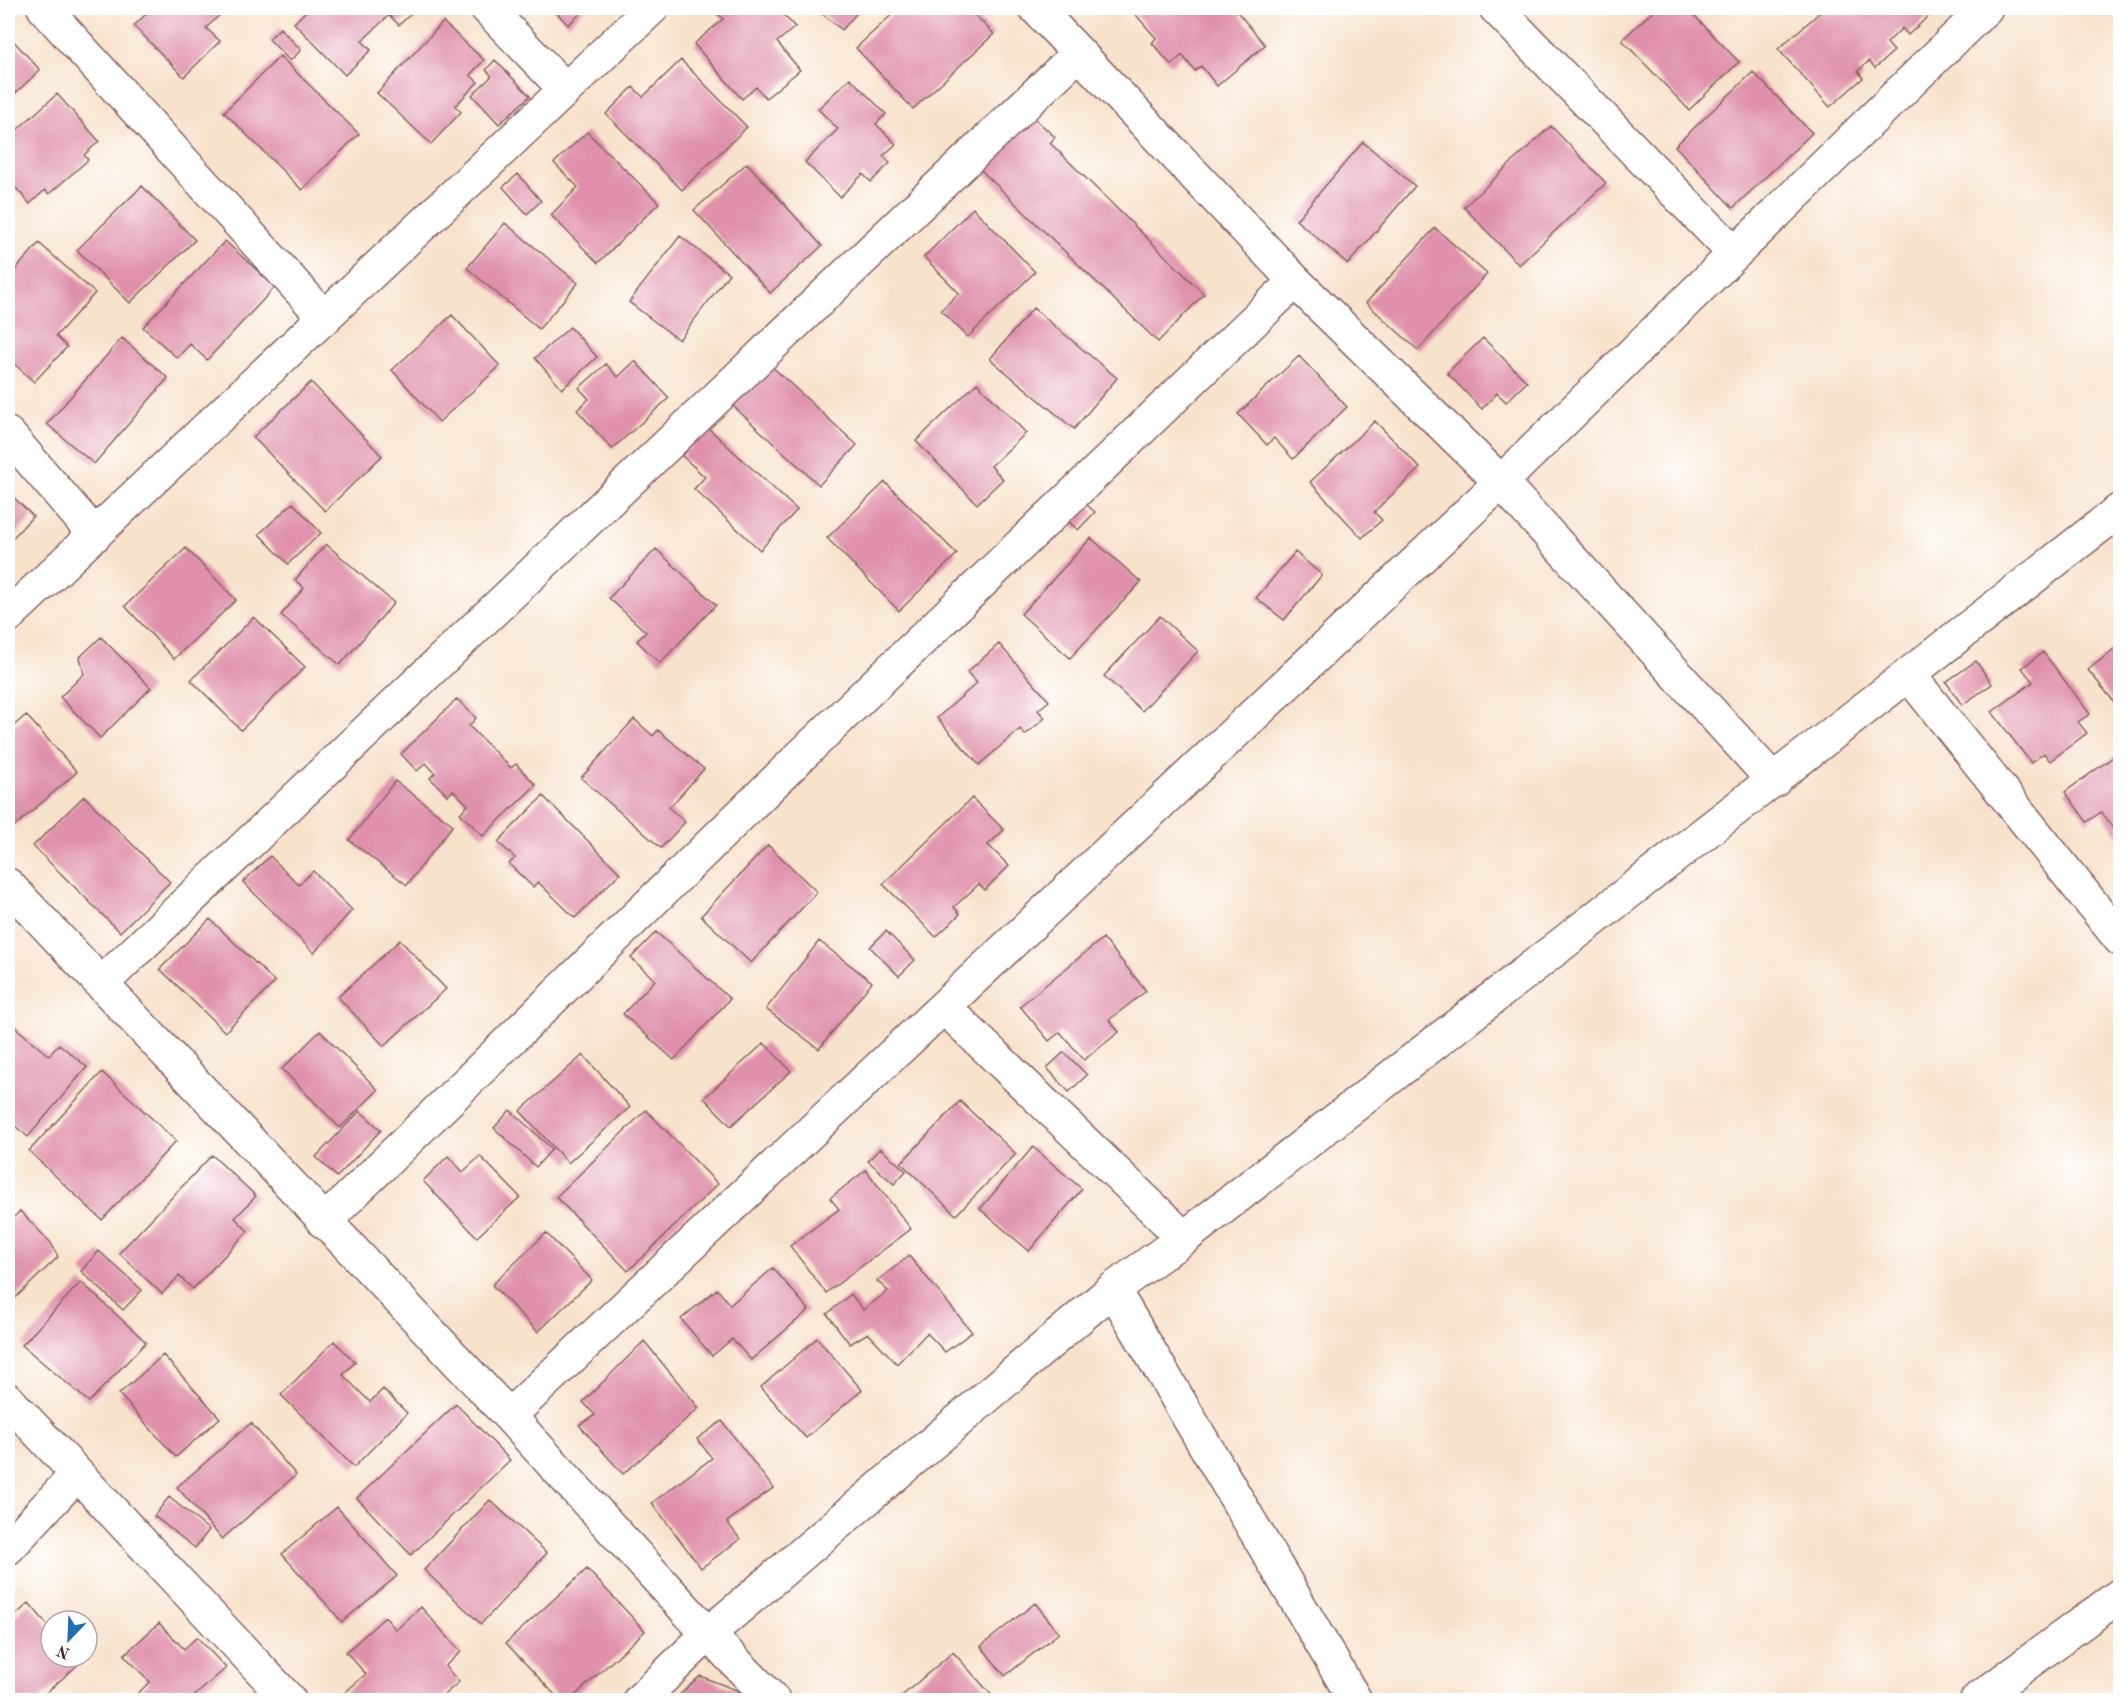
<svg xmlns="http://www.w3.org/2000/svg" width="2128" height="1708" font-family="'Old Standard TT',serif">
  <rect width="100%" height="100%" fill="#fff"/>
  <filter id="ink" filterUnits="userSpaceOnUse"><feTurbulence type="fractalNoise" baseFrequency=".0167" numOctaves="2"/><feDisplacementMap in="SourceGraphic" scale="12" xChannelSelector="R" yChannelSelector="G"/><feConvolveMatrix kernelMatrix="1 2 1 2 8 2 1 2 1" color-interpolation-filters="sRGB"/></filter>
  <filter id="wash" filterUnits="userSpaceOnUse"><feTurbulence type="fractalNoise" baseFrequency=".008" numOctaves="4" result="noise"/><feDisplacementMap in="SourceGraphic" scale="24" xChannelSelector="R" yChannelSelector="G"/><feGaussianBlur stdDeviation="1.35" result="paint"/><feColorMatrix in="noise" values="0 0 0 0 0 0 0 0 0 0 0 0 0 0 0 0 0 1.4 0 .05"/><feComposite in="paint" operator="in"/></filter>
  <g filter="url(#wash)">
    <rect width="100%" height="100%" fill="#f7e2cb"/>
    <g id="blocks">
      <path fill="#df91ab" d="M152,8h75l-21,20 14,13 -36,36 -50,-51z
        M309,8h108l-18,17 -10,-10 -27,26 9,9 -26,25 -51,-52z
        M552,8h34l-18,17z
        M713,8h64l18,19 -18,15 23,28 -34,28 -10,-11 -14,12 -48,-55 29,-25z
        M815,8h46l-19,22z
        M899,8h69l26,26 -81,75 -57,-61z
        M1130,8h104l31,37 -48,41 -16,-20 -6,5 -13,-16 -11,10 -19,-22 4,-5z
        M1656,8h31l52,54 -50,48 -67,-70z
        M1825,8h104l4,4 -25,23 -6,-7 -15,15 7,8 -19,17 -6,-7 -11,10 5,7 -33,29 -52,-58z
        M443,22l41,38 -14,15 8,7 -23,24 6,6 -30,32 -54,-51z
        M280,28l21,22 -11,11 -21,-22z
        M8,35l32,35 -32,30z
        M280,56l79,78 -57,56 -78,-78z
        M495,60l35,36 -31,28 -27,-29 20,-19 -6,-6z
        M681,60l66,67 -65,63 -76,-76 27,-27 10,10z
        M1753,72l59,61 -79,75 -58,-62z
        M850,78l36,36 -10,10 20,20 -13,12 7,7 -19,19 -8,-8 -23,23 -35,-35 33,-33 -20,-20z
        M57,94l42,47 -15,14 4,5 -39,34 -4,-4 -15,14 -22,-25v-41z
        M1033,117l22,20 -5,6 154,151 -46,48 -177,-172z
        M1551,126l55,57 -87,82 -55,-58z
        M587,132l72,71 -61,60 -47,-48 27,-28 -24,-24z
        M1363,142l52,44 -67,78 -52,-44z
        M747,163l75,83 -52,47 -76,-83z
        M518,174l23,27 -14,13 -24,-27z
        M142,186l53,54 -65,63 -53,-53z
        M973,208l62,64 -67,65 -27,-27 18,-17 -35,-36z
        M505,223l73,60 -39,46 -72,-61z
        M1435,228l52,46 -69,76 -52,-47z
        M680,236l49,38 -50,66 -50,-38z
        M225,241l50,46 -68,73 -17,-16 -13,14 -34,-31z
        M39,243l56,50 -39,43 11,11 -33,35 -26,-24v-80z
        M1033,308l84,70 -43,51 -84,-70z
        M452,315l48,51 -61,56 -47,-52z
        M570,327l27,30 -35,32 -27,-31z
        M122,338l46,40 -74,86 -47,-40z
        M1483,338l44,44 -21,20 -9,-9 -15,16 -35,-36z
        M1299,356l48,51 -54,52 -19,-21 -7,7 -29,-31z
        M635,361l34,37 -57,51 -35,-39 12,-11 -10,-11 27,-24 12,13z
        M769,364l88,81 -38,40 -88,-81z
        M311,382l71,74 -57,55 -72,-74z
        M977,383l49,50 -35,33 12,13 -26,25 -61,-63z
        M1375,421l45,47 -46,44 8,8 -20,18 -52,-56z
        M708,428l89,82 -37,40 -66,-61 11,-12 -23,-21z
        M885,482l72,72 -58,57 -72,-73z
        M8,492l25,24 -25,27z
        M1075,495l20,17 -17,18 -20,-18z
        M293,503l28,30 -33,31 -29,-30z
        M1091,538l50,44 -71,76 -49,-44z
        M326,544l68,59 -54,62 -59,-50 23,-27 -9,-8z
        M186,548l50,52 -62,59 -49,-53z
        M656,549l60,56 -56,58 -23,-22 9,-9 -37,-34z
        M1295,552l27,23 -38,45 -28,-22z
        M1160,616l38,35 -56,60 -38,-35z
        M254,617l51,50 -64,63 -50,-50z
        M101,637l50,51 -51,50 -40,-41 24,-23 -4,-17z
        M999,644l50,57 -11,9 7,8 -20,17 -5,-6 -41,36 -42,-47 40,-35 -10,-11z
        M2120,644v65l-32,-39z
        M2043,652l47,62 -12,8 9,11 -37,28 -6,-8 -13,10 -39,-51 41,-30 -11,-14z
        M1976,661l16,23 -30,21 -16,-23z
        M457,699l19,19 -7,8 42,42 5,-4 20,21 -53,51 -23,-23 8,-8 -15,-15 -5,6 -18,-18 5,-5 -9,-10 -9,8 -16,-17z
        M26,715l51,57 -62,54 -7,-9v-86z
        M634,719l19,17 5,-6 46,39 -35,39 16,14 -24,26 -80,-70z
        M2120,752v86l-19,-26 -14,10 -22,-30z
        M395,781l58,44 -46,60 -58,-45z
        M84,796l86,86 -50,50 -87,-86z
        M543,796l77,77 -45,45 -37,-36 -5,5 -24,-23 6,-6 -17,-16z
        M972,798l32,32 -16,15 21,21 -24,24 -6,-6 -25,23 6,7 -24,23 -53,-53z
        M768,845l49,47 -66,71 -50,-47z
        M270,856l29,29 14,-14 39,39 -38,43 -71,-71z
        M210,919l65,63 -50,50 -65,-63z
        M886,931l29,29 -16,16 -29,-29z
        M656,932l74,67 -56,61 -51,-46 32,-34 -24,-22z
        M1103,938l43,53 -37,29 10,12 -35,28 -24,-28 -11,9 -29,-35z
        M400,940l46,49 -62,57 -46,-49z
        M819,941l53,41 -53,67 -53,-40z
        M8,1021l41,35 10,-12 28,23 -59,70 -20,-17z
        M320,1031l58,59 -38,38 -58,-59z
        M764,1043l27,28 -60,55 -27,-28z
        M1064,1052l23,23 -18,17 -22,-24z
        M583,1055l47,52 -62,56 -48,-52z
        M102,1072l74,69 -74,79 -73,-69z
        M960,1101l56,53 -60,61 -55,-52z
        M510,1110l42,39 -16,18 -42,-39z
        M646,1110l72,74 -90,87 -72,-74z
        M360,1111l21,19 -44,47 -21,-20z
        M1033,1147l49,42 -53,62 -49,-42z
        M880,1148l26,23 -12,13 -26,-23z
        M212,1155l44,41 -21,22 13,13 -55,58 -14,-13 -17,18 -43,-41z
        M448,1156l15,16 17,-16 40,41 -43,40 -54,-56z
        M866,1170l45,59 -85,64 -36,-47 49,-37 -9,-11z
        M20,1211l31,32 7,14 -50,48v-82z
        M546,1233l46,47 -54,52 -46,-47z
        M99,1251l43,39 -19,20 -42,-39z
        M909,1256l63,76 -27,20 -18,-19 -30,31 -29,-31 -18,11 -23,-30 24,-20 12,16 25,-19 -11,-10z
        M773,1268l36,42 -58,50 -19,-21 -20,17 -31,-37 36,-30 13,16z
        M81,1282l65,60 -57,60 -67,-57z
        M817,1338l45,52 -56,48 -45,-51z
        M334,1341l21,21 -12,13 27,27 13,-13 24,24 -53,54 -73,-72z
        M644,1341l55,67 -76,66 -44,-49 16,-10 -12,-13z
        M163,1355l57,63 -44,39 -57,-63z
        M456,1404l54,56 -99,95 -54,-57z
        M722,1421l51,67 -46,34 13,17 -39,29 -49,-65 60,-45 -15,-19z
        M251,1423l45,52 -74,64 -45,-52z
        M169,1497l40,33 -14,18 -41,-32z
        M490,1500l57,53 -66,71 -57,-54z
        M337,1507l60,69 -55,46 -60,-68z
        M587,1569l58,62 -75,69h-10l-54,-57z
        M29,1603l22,26v28h25l5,5 -43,38h-30v-78z
        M1035,1603l24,30 -54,43 -24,-30z
        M421,1607l40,45 -16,14 14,16 -21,18h-93l-4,-4 25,-22 -20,-22 39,-35 11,13z
        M159,1623l25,26 13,-12 29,31 -36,32h-45l-7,-7 12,-11 -26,-27z
        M953,1652l43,48h-99z
        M700,1676l36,14 10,10h-72z"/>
    </g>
  </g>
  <g filter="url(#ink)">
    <use href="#blocks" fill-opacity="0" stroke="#876363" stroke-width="1.5"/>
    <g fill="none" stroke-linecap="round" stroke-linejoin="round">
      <g stroke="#876363" stroke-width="36">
        <path id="minor" d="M44,8l281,310
          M487,8l78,81
          M1036,8l259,273 206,201 273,299
          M1496,8l238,245
          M8,434l87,101
          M8,616l644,-608
          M1909,675l211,264
          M8,885l501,531 199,218 65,66
          M101,984l977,-930
          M944,1007l240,231
          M324,1222l485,-474 486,-467
          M1113,1289l242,411
          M8,1400l281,300
          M509,1416l992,-934 485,-474
          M8,1548l69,-74
          M640,1700l68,-66 405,-345 71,-51 936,-728
          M1977,1700l143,-105"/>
      </g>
      <use href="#minor" stroke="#fff" stroke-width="33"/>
    </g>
  </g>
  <rect width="2128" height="1708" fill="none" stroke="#fff" stroke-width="30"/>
  <g transform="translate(69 1639) rotate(203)"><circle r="28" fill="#ffffff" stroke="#b7a5aa" stroke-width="1.5"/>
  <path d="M0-4.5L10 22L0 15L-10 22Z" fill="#1f6fb2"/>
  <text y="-9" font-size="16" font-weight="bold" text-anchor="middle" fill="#4a1f2b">N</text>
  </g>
</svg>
